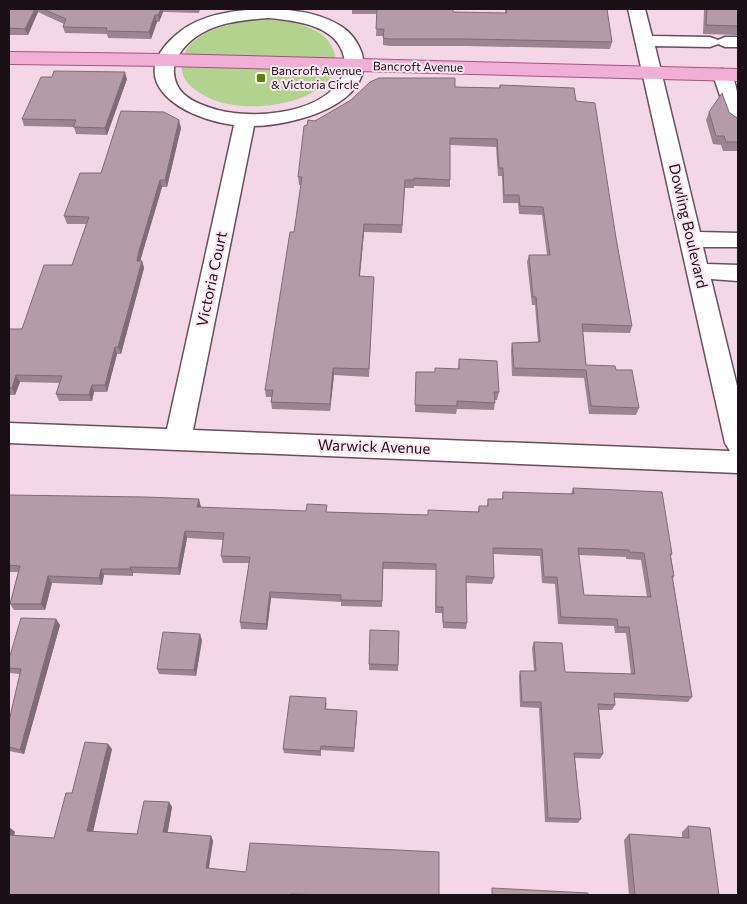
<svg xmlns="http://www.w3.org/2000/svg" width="747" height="904" font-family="Commissioner,sans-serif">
  <rect width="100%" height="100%" fill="#f4d7e6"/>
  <path fill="#b2d38d" d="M263,19c25,2 66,6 72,36 2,7 0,16 -4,22 -23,31 -92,37 -124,20 -11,-6 -23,-13 -25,-26 -5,-39 53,-49 81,-52z"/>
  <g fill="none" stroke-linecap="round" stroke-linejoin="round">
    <g stroke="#674f5c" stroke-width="3">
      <path id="minor" d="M257,9c27,0 57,1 82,16 11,6 19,17 23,29 13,52 -73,72 -108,72l-61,304 537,21 -5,-8 -97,-434h17l7,27 58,1 8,3 7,-3h13v10h-13l-7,-3 -8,3 -55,-1 45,186 38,1v14h-35l4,17 31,1v16l-27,-2 27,111v83l-729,-30v-20l158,6 67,-304c-51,-6 -117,-45 -53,-94 21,-16 50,-20 76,-22zM269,18c28,3 68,7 75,39 2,8 0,18 -5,25 -24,34 -93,38 -128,26 -12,-4 -28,-10 -34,-23 -5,-11 -4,-23 3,-32 20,-29 57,-33 89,-35z
        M722,69l7,2c11,16 9,35 9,54l-7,-2 -3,-4 -15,-44 2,-4z"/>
    </g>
    <g stroke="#a05581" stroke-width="2">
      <path id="major" d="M9,52l157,2 572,15v12l-572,-15 -157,-2z"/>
    </g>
    <use href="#minor" fill="#fff" fill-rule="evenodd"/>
    <use href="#major" fill="#f1afd6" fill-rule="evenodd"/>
  </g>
  <path fill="#9c8490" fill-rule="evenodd" d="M9,9h191l-1,4 -36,-1 -4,10h-2l-6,17 -43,-1 -1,-4 -42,-1 -2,-6 1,-3 -26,-12 -10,23h-19z
    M352,9h101v3l52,1v-4h102l5,33 -2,7 -143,-3h-77l-7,-1v-9h-7l1,-22h-25z
    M673,9h65v26l-35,-1 1,-24z
    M127,79l-20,56 -31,-1 -2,-7 -50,-1 -2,-7z
    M500,85l76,16 40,137 16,88 -2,7 -47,-1 3,33 30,5 23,38 -3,7 -47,-1 -5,-36 -72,-2 -1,-26 1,-7 26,-1 -3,-37h-3l-5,-43 2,-7h18l-5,-40 -23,-1 -1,-11h-15l-1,-27h-4l-2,-29 -46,-2v42l-36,-1v2h-9l-3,45 -38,-1 -4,44 14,1 -5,100 -35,-2 -4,36 -58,-2 -1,-7 1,-5h-6l-1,-7 29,-158 7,-47h-2l-1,-8 17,-56 140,-34 44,1z
    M709,112h20l5,4 4,2v33h-15l-2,-6 -8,-1 -7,-24z
    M181,128l-14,59h-5l-21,71 -1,3h2l2,7 -23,86h-4l-10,38h-13l-2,9h-33l-3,-7 4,-11 -40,-1 -5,13h-6v-66h13l50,-64 14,-41h-19l-3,-8 37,-43z
    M459,359l40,33 -2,8h-2l-1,10 -37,-1 -1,5 -41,-2 1,-40h19l23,-3z
    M573,488l99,66 -1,2 3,20 -1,3 19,118 -4,5 -73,-4v7l-3,5h-13l4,44 -3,5 -25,-1 6,61 -3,4 -33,-1 -6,-114 -19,-1 -1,-31 1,-5h14l-2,-23 2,-6 31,30 66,2 -5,-41h-11l-1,-7 -56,-2 -3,-40 -13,-1 -2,-27 -47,-2 1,24 -2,6 -26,-1 1,40 -1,6 -23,-1 -1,-15h-7l1,-43 -53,-1 -1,38 -41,-1v-4l-70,-4 -4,32 -26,-1 -1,-7 9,-59h-26l-2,-7 2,-16 -36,-2 -7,37 -47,-2v3l-29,-1 -2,10 -50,-2 -7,27h-31l-4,-6 8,-32h-9v-77l190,4 1,9 228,7 50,-3 1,-6h8l1,-7h14l1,-7 68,2zM579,555l47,2v2l15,1 6,37 -63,-2z
    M56,619l4,6 -36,129 -15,-3v-30l11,-47 -10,-1 -1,-2v-12z
    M399,631l-1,40 -29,-1v-6z
    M202,640l-6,36 -37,-2 -2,-5z
    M327,702l-1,7 31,6 -3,37 -33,-2v6l-37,-3 -1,-4z
    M112,749l-19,83 44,2 32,-32 3,5 -5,25 44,4 2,5 -4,27 230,27h-430v-68l6,5 -1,4 40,2 18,-45z
    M688,826l31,69h-90l-5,-55 5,-6 53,4v-6z"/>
  <path fill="#7f6c76" d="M35,9h2l1,3 -10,23 -3,-6z
    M161,9h2v3l-4,10 -1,-7z
    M155,15l2,7 -6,17 -2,-7z
    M125,72l2,7 -20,56 -2,-7z
    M179,120l2,8 -14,59 -2,-7z
    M160,180l2,7 -21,71 -2,10 -2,-7 2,-10z
    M364,224v8l-5,52v-8z
    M142,261l2,7 -23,86 -3,-7z
    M115,347l2,7 -10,38 -2,-7z
    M333,368l1,7 -4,36v-7z
    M16,375l4,7 -5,13 -3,-7z
    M92,385l2,7 -2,9 -3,-6z
    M199,499l2,8 -2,7 -2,-7z
    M185,531l2,7 -7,37 -2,-7z
    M130,567l3,6v3l-3,-7z
    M101,569l3,6 -2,10 -3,-7z
    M48,576l4,7 -7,27 -4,-6z
    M270,592l1,6 -4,32 -1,-6z
    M56,619l4,6 -36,129 -4,-4z
    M200,634l2,6 -6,36 -2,-6z
    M357,711v4l-3,37v-4z
    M108,744l4,5 -20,87 -5,-5z
    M169,802l3,5 -5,30 -4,-5z
    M9,827l6,5 -3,8 -3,-3z
    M211,836l2,5 -5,31 -2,-4z"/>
  <path fill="#b59aa8" stroke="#7f6c76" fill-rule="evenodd" d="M9,9h26l-10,20 -16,-1z
    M43,9h118l-3,6h-3l-6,17 -43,-1 1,-3 -44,-1 3,-8z
    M377,9h76v3l54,1 -1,-4h101l5,33 -144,-3h-78l-7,-1 1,-9h-8z
    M707,9h31v17l-32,-1z
    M54,71l71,1 -20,56 -32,-1 3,-7 -54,-1 19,-42h11z
    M379,78h76v9l45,1v-3l74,3 2,13 19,2 21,135 16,88 -50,-2 4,41 29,1 1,4h16l7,38 -48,-2 -5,-36 -72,-2 -2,-25 28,-1 -4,-45h-3l-4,-42h21l-7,-48 -23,-1 -1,-11h-15l-1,-27h-4l-2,-29 -47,-1v42l-36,-2v2h-9l-3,45 -38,-1 -5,52 15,1 -5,92 -36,-1 -3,36 -59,-2 2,-12h-8l25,-158h4l8,-55h-4l6,-51 3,-1 1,-5 7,1 36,-21 19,-18z
    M722,93l7,19 5,4 4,2v24h-12l-2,-6h-8l-7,-24z
    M121,111l43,1 15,8 -14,60h-5l-21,71 -2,10h5l-24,86h-3l-10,38h-13l-3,10 -33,-1 6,-18 -46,-1 -4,13h-3v-59h13l22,-64h28l17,-48 -25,-1 16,-43h21z
    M459,359l38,2 2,31h-5l1,11 -38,-2v5l-42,-1 1,-33h19v-4l24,1z
    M573,488l89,4 10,62h-2l4,22h-2l20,121 -78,-4 1,12 -17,-1 5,50 -29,-1 7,66 -33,-1 -7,-116h-19l-2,-31h16l-2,-29 28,1 3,29 70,2 -6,-47h-11l-1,-8 -56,-2 -4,-40h-13l-2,-28 -49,-1 1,30 -28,-2 1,47 -24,-1v-15h-7v-43l-53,-2 -1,39 -41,-1v-5l-71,-3 -4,32 -26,-2 10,-65 -29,-1 3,-23 -39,-2 -7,37 -48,-1v2h-29l-2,9 -51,-2 -7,28h-31l10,-38 -11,-1v-70l136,2 54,2 -2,8 109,4 1,-7 20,1 -1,7 102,3v-5l51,2v-6h9v-7h15v-7l71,2zM578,548l51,2v2l15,1 7,44 -67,-2z
    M21,618l35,1 -36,131 -11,-3v-26l12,-52 -12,-1v-9z
    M370,630l29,1 -1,34 -29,-1z
    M163,632l37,2 -6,36 -37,-1z
    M290,696l36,2 -1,11 32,2 -3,37 -33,-2 -1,5 -37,-2z
    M85,742l23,2 -21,87 50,3 7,-33 25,1 -6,30 48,4 -5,32 40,4 4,-29 189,9v43h-110l-39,-1v1h-281v-60l45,3 12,-45h6z
    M688,826l22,2 9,67h-84l-6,-61 60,4z
    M492,888l96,5v2h-96z"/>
  <rect fill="#59830a" stroke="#fee6f2" stroke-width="2" x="256" y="73" width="10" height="10" rx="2.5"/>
  <g text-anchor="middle" stroke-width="4" stroke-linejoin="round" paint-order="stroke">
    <g font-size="12" fill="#190f15" stroke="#fee6f2">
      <text transform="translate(418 67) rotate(1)" y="4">Bancroft Avenue</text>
    </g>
    <g font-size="12" fill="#190f15" stroke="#fee6f2" text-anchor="start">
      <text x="271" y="75">Bancroft Avenue<tspan x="271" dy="14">&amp; Victoria Circle</tspan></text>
    </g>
    <g font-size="15" fill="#190f15" stroke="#fee6f2">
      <text transform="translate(688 226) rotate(77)" y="5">Dowling Boulevard</text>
      <text transform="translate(212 279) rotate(-78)" y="5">Victoria Court</text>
      <text transform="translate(374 447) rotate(2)" y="5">Warwick Avenue</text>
    </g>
  </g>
  <rect width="747" height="904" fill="none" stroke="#190f15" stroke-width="20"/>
</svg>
